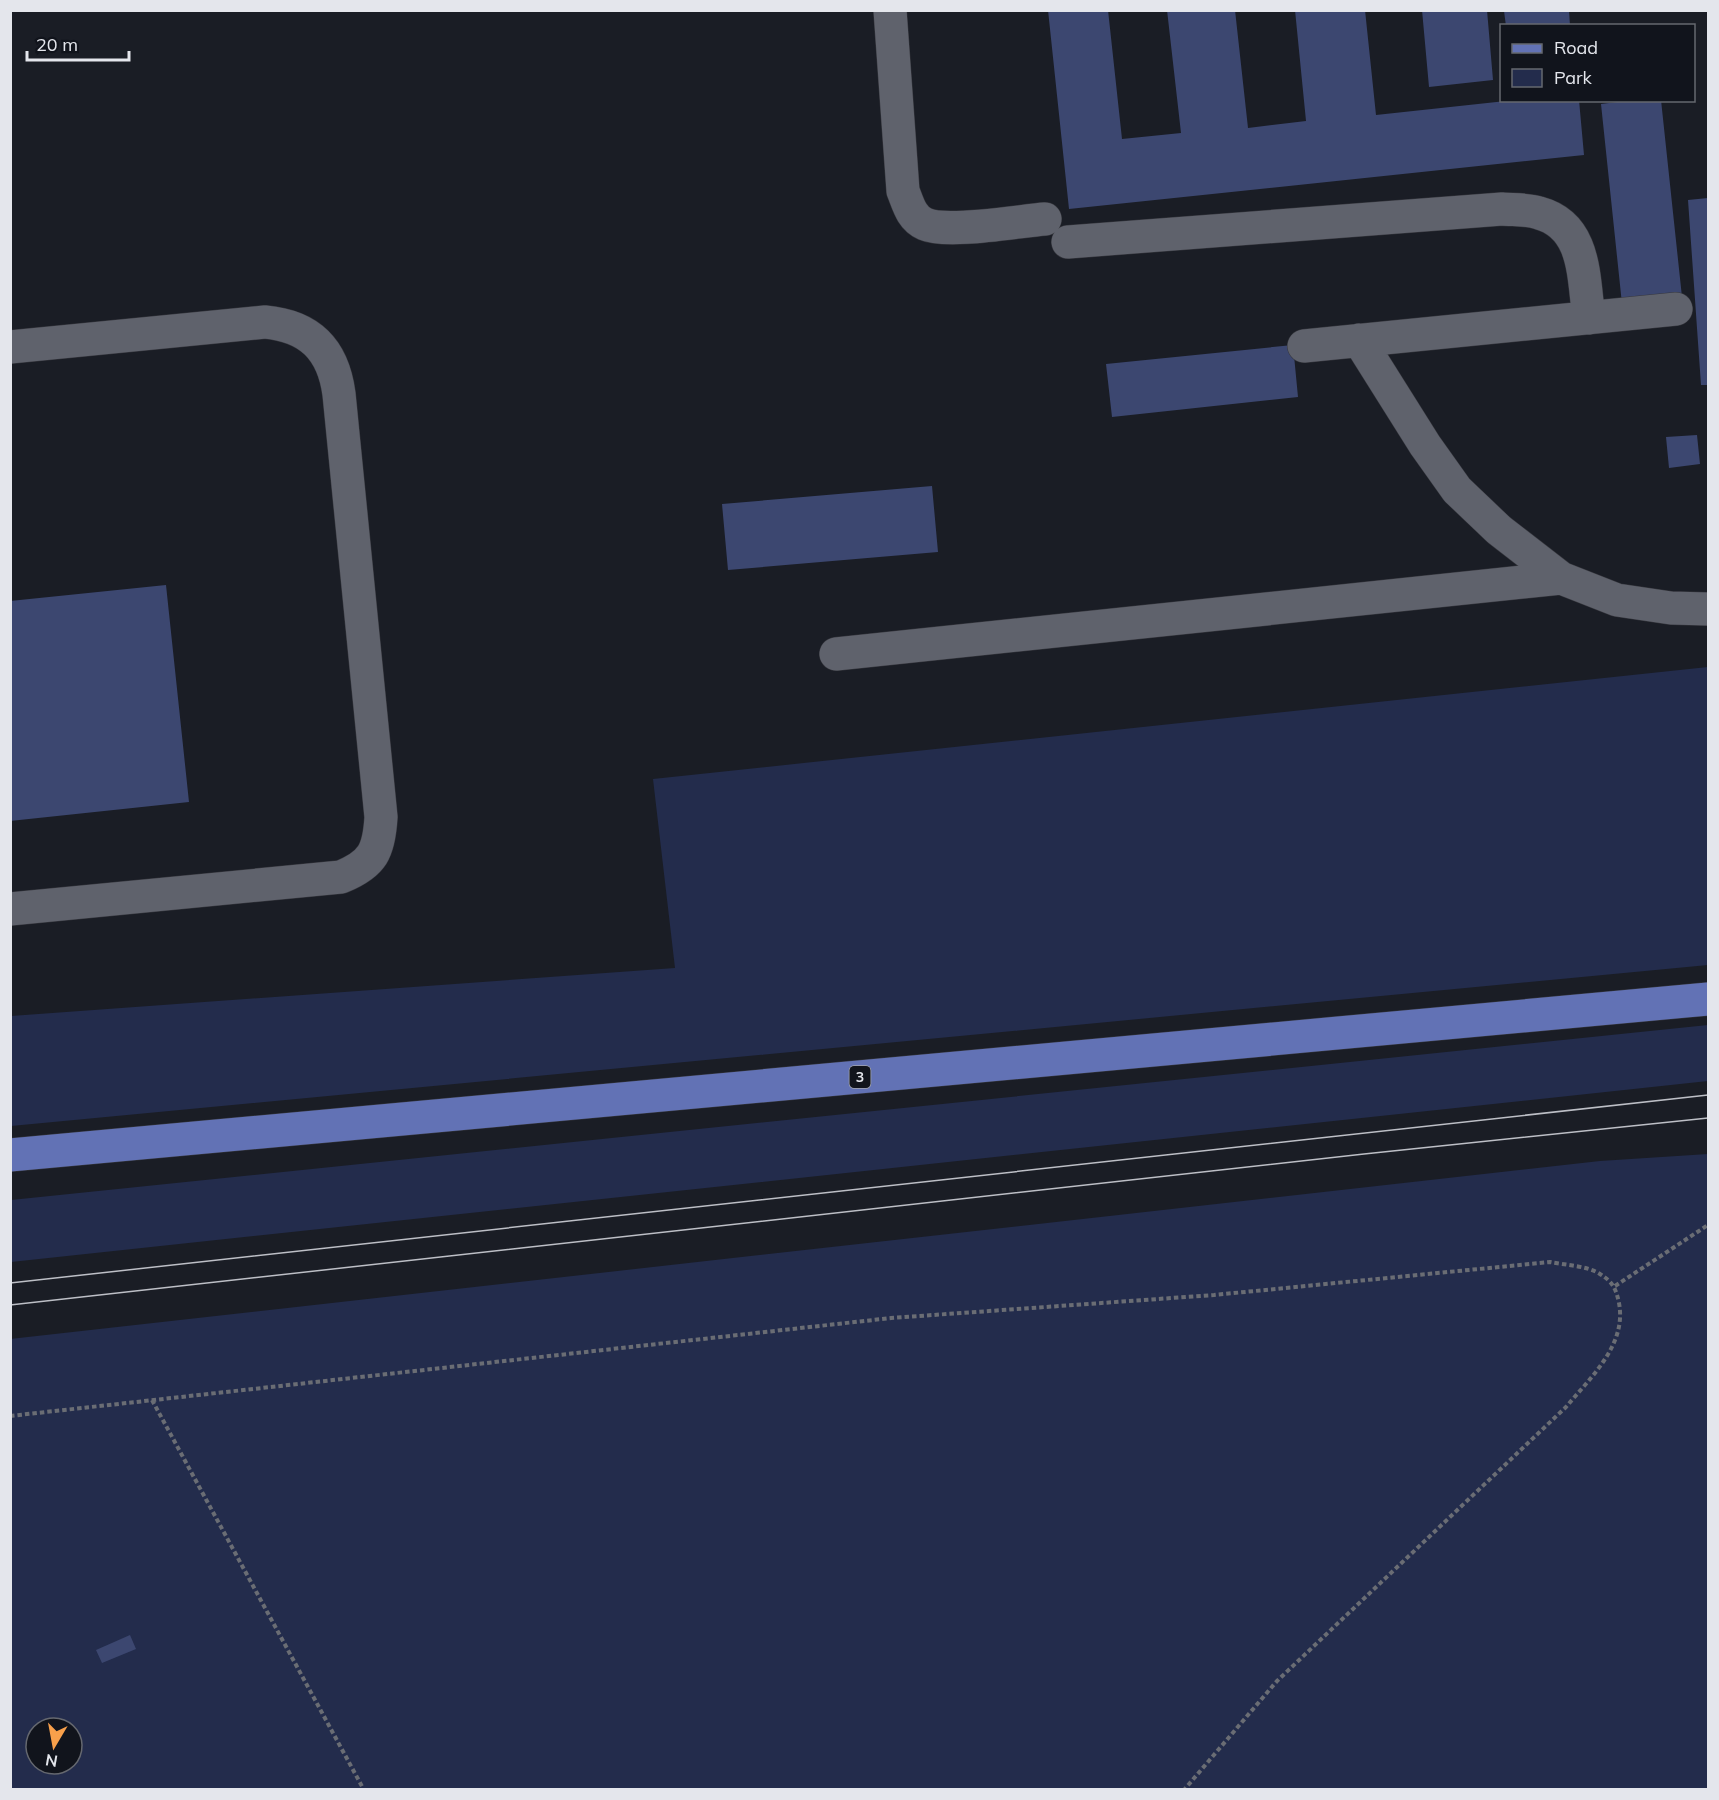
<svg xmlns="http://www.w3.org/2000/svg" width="1719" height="1800" font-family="Mulish,sans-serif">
  <rect width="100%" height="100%" fill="#1a1d25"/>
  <path fill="#232c4c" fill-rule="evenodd" d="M1708,667v298l-1697,161v-110l664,-48 -22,-189z
    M1708,1025v56l-1697,181v-62z
    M1708,1154v635h-1697l-1,-450 1590,-178zM36,1728h36v36h-36z"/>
  <path fill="#3c4770" d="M1048,10h60l14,129 59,-6 -14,-123h68l13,118 58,-7 -11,-111h70l11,105 139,-15h64l5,55 -515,54z
    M1422,10h65l6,70 -64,7z
    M1569,10l1,16h-64l-2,-15z
    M1633,100h28l21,197 -60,7 -21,-200z
    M1708,198v187h-7l-13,-185z
    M1293,345l5,52 -186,20 -6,-53z
    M1697,435l3,29 -31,4 -3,-31z
    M932,486l6,66 -210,18 -6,-66z
    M166,585l23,217 -179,19v-220z
    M130,1635l6,14 -34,14 -6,-13z"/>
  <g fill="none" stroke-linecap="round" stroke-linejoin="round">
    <g stroke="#37383f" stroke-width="34">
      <path id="minor" d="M890,10l13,181c5,12 8,27 22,33 22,10 94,-3 120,-5
        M1068,242l434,-33c12,1 26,0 37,4 48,13 44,65 50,105
        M1359,340l66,105 32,45 42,40 62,48 56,22 54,8 37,1
        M1304,346l372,-37
        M10,347l255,-25c44,4 68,27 74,72l42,423c-2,34 -8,47 -40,60l-331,32
        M836,654l725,-76"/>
    </g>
    <g stroke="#37383f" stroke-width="34">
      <path id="major" d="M10,1155l1698,-156"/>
    </g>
    <path stroke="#6a6d74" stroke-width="4" stroke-dasharray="4.5 3" stroke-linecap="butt" d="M1615,1286l93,-61
      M152,1400l212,390
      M10,1416l881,-98 323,-23 336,-33c15,3 38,4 50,12 13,8 16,15 19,29 8,42 -29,75 -53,104l-289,274 -93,109"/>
    <use href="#minor" stroke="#5f626c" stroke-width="33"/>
    <use href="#major" stroke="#6272b5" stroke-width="33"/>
    <path stroke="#bdbfc6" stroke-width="1.5" d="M10,1283l1698,-188
      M10,1305l1354,-151 344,-36"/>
  </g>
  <g text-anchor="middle" stroke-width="4.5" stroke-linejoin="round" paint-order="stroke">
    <rect fill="#11141c" stroke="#a5a7ae" stroke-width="1.5" x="849.5" y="1066" width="21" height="22" rx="4.5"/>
    <g font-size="14" font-weight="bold" fill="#e4e6ec">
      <text x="860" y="1082">3</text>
    </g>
  </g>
  <rect width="1719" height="1800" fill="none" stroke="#e4e6ec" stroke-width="24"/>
  <rect x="1500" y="24" width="195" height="78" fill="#11141c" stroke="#65686f" stroke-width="1.5"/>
  <rect x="1512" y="44" width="30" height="9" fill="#6272b5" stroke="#65686f" stroke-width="1.5"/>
  <text x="1554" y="54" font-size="18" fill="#e4e6ec">Road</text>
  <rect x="1512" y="69" width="30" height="18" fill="#232c4c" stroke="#65686f" stroke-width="1.5"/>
  <text x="1554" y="84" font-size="18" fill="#e4e6ec">Park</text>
  <g transform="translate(54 1746) rotate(190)"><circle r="28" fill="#11141c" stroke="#65686f" stroke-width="1.5"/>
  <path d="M0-4.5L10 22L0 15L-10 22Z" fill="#f8a04b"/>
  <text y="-9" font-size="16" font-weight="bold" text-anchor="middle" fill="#e4e6ec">N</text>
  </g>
  <path d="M27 51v9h102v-9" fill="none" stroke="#e4e6ec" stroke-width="3"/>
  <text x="36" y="51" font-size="18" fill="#e4e6ec" stroke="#11141c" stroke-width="4.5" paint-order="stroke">20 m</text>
</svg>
